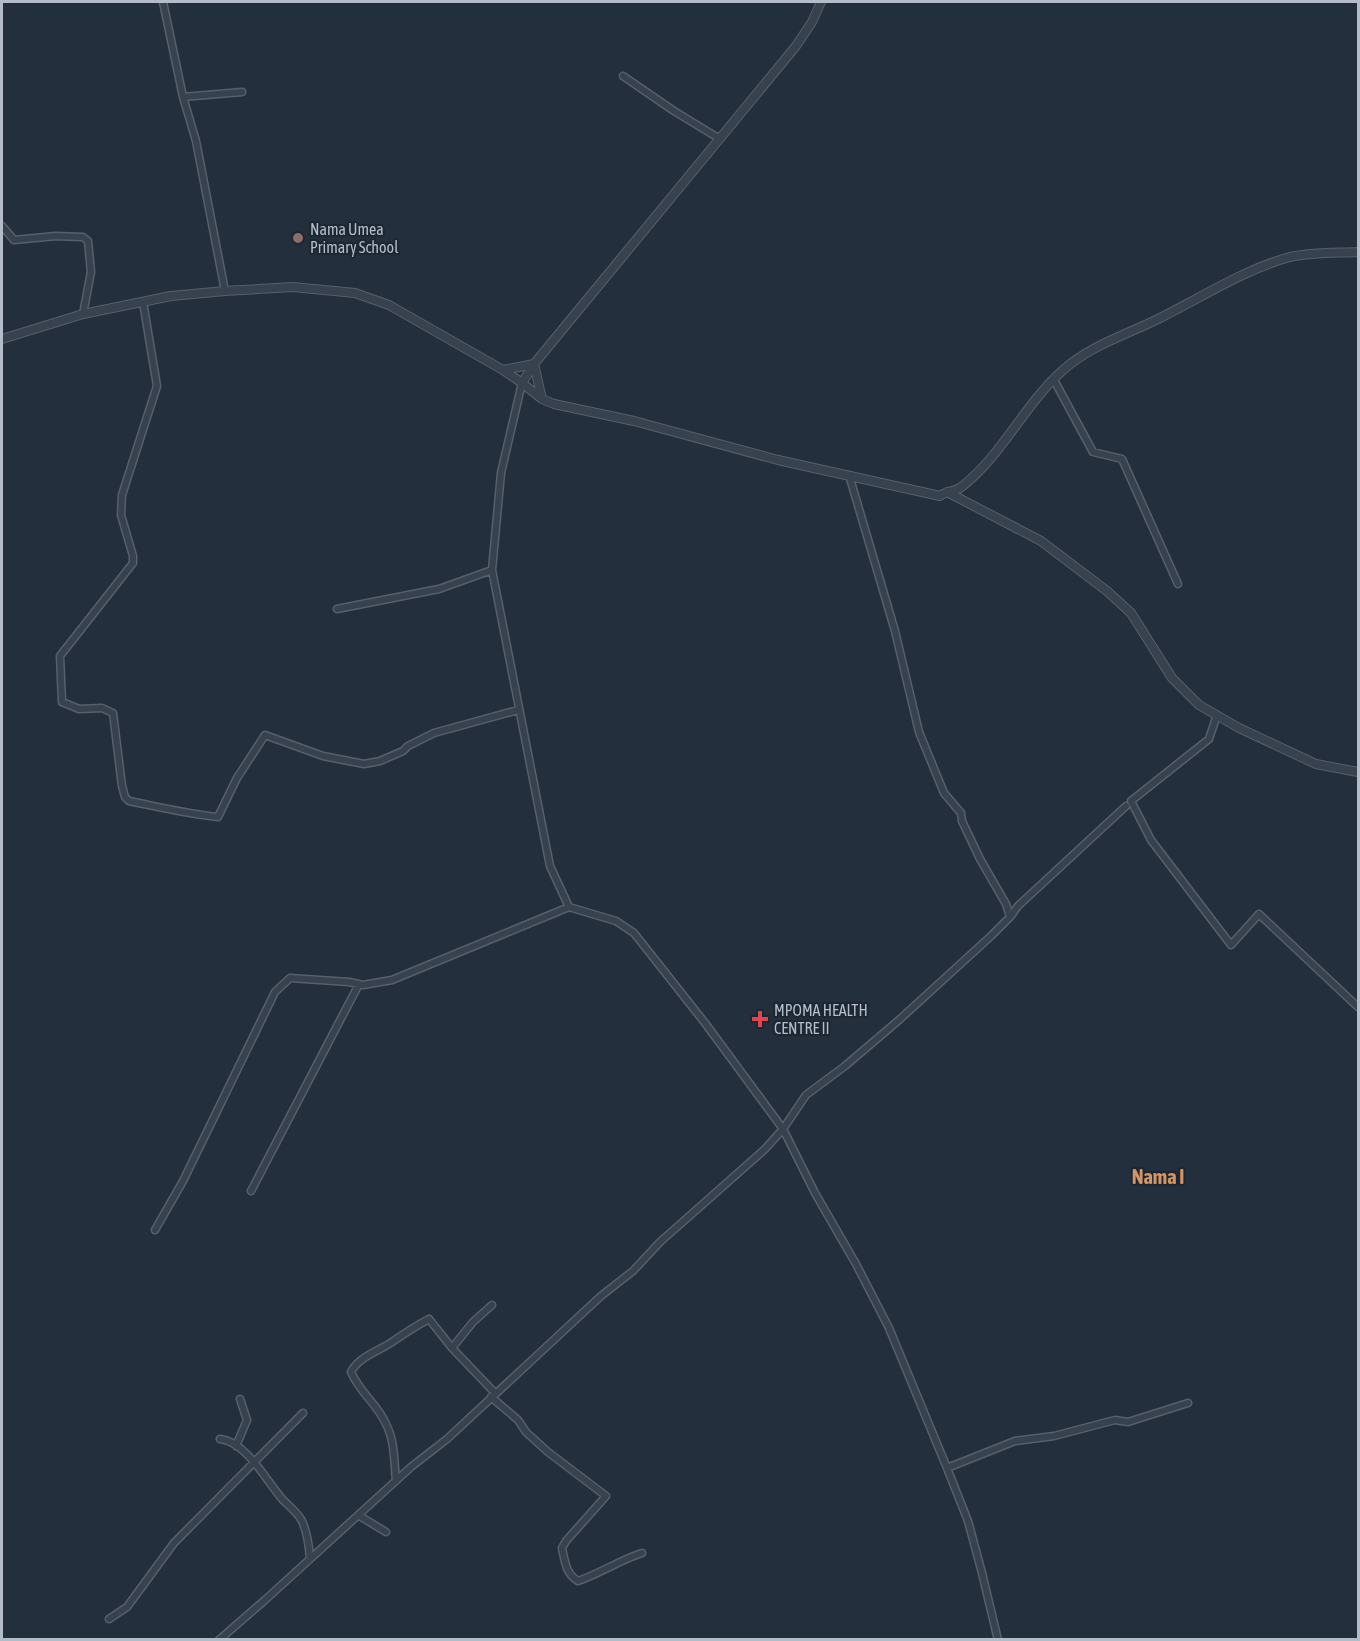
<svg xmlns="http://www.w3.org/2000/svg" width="1360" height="1641" font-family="'Asap Condensed',sans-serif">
  <rect width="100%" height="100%" fill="#242f3e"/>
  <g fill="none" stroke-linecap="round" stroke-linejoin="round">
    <g stroke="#565f6c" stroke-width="9">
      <path id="minor" d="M163,2l20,95 13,44 29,150
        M623,76l51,35 46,28
        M183,97l59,-5
        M2,226l12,14 42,-4 27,1 5,4 3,31 -8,42
        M143,302l14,84 -35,109 -1,20 12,41v7l-73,93 2,46 17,7 23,-1 11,5 9,73 3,11 4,4c30,6 59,13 89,16l19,-39 28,-43 58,21 41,8 16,-3 23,-10 5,-5 26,-13 84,-23
        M1054,380l39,72 29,7 56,125
        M522,383l-21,90 -9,97 58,296 19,41 47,14 18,12 71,90 78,106 32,64 41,71 33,64 58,140 21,53 14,52 16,67
        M849,475l46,156 24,101 25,61 17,20 1,8 18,38 26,45 4,13 8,-11 108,-100
        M337,609l102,-20 53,-19
        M1217,715l-8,24 -78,62 20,39 80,105 28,-31 99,93
        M251,1191l108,-207
        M155,1230l28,-49 92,-189 15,-14 59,4 14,3 29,-5 177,-73
        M452,1348l21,-26 19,-17
        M491,1397l27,23 8,12 22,20 58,44 -40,45 -4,7c3,14 4,26 16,33 23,-8 42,-21 64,-28
        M220,1439c26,2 47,43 63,61 7,7 14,12 19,21 5,11 7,25 8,37
        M236,1446l11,-26 -7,-21
        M947,1468l68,-27 39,-5 61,-16 13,2 60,-19
        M396,1481c-2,-19 -1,-40 -10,-57 -8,-19 -26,-31 -35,-52 7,-15 28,-21 41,-30 13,-9 24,-16 37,-23l23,29 43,45
        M358,1515l28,17
        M109,1619l18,-12 47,-64 129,-130
        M219,1640l46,-40 146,-133 36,-28 154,-143 32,-25 27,-29 105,-93 18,-20 23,-34 39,-29 54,-46 92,-84 19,-19"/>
    </g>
    <g stroke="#565f6c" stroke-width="10">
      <path id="tertiary" d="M2,339l81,-25 88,-18 54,-5 68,-4 62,6 34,12 114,65 19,13 20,16 12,5 80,17 144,39 162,36c6,-5 14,-4 20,-8 42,-32 64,-83 102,-117 28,-26 67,-37 100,-54 42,-21 83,-48 128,-60 22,-5 46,-4 68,-5
        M503,370l31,-6 8,35
        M522,383l12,-19 262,-318 16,-24 9,-20
        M947,492l94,49 66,50 24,22 41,65 27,27 40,23 77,36 42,8"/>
    </g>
    <use href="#minor" stroke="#38414e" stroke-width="6"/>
    <use href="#tertiary" stroke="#38414e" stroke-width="8"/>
  </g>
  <circle fill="#8d6e63" stroke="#1d2633" stroke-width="2" cx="298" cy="238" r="6"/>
  <path fill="#e0444e" stroke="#1d2633" stroke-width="2" d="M757 1010h6v6h6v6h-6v6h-6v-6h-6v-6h6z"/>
  <g text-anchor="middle" stroke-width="4.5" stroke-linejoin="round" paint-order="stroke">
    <g font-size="16" fill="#b4bcc9" stroke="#1d2633" text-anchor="start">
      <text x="310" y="235">Nama Umea<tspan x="310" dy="18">Primary School</tspan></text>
      <text x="774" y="1016">MPOMA HEALTH<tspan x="774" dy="18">CENTRE II</tspan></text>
    </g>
    <g font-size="20" font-weight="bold" fill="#d59563" stroke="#1d2633">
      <text x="1158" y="1184">Nama I</text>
    </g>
  </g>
  <rect width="1360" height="1641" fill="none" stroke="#b4bcc9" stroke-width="6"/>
</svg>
